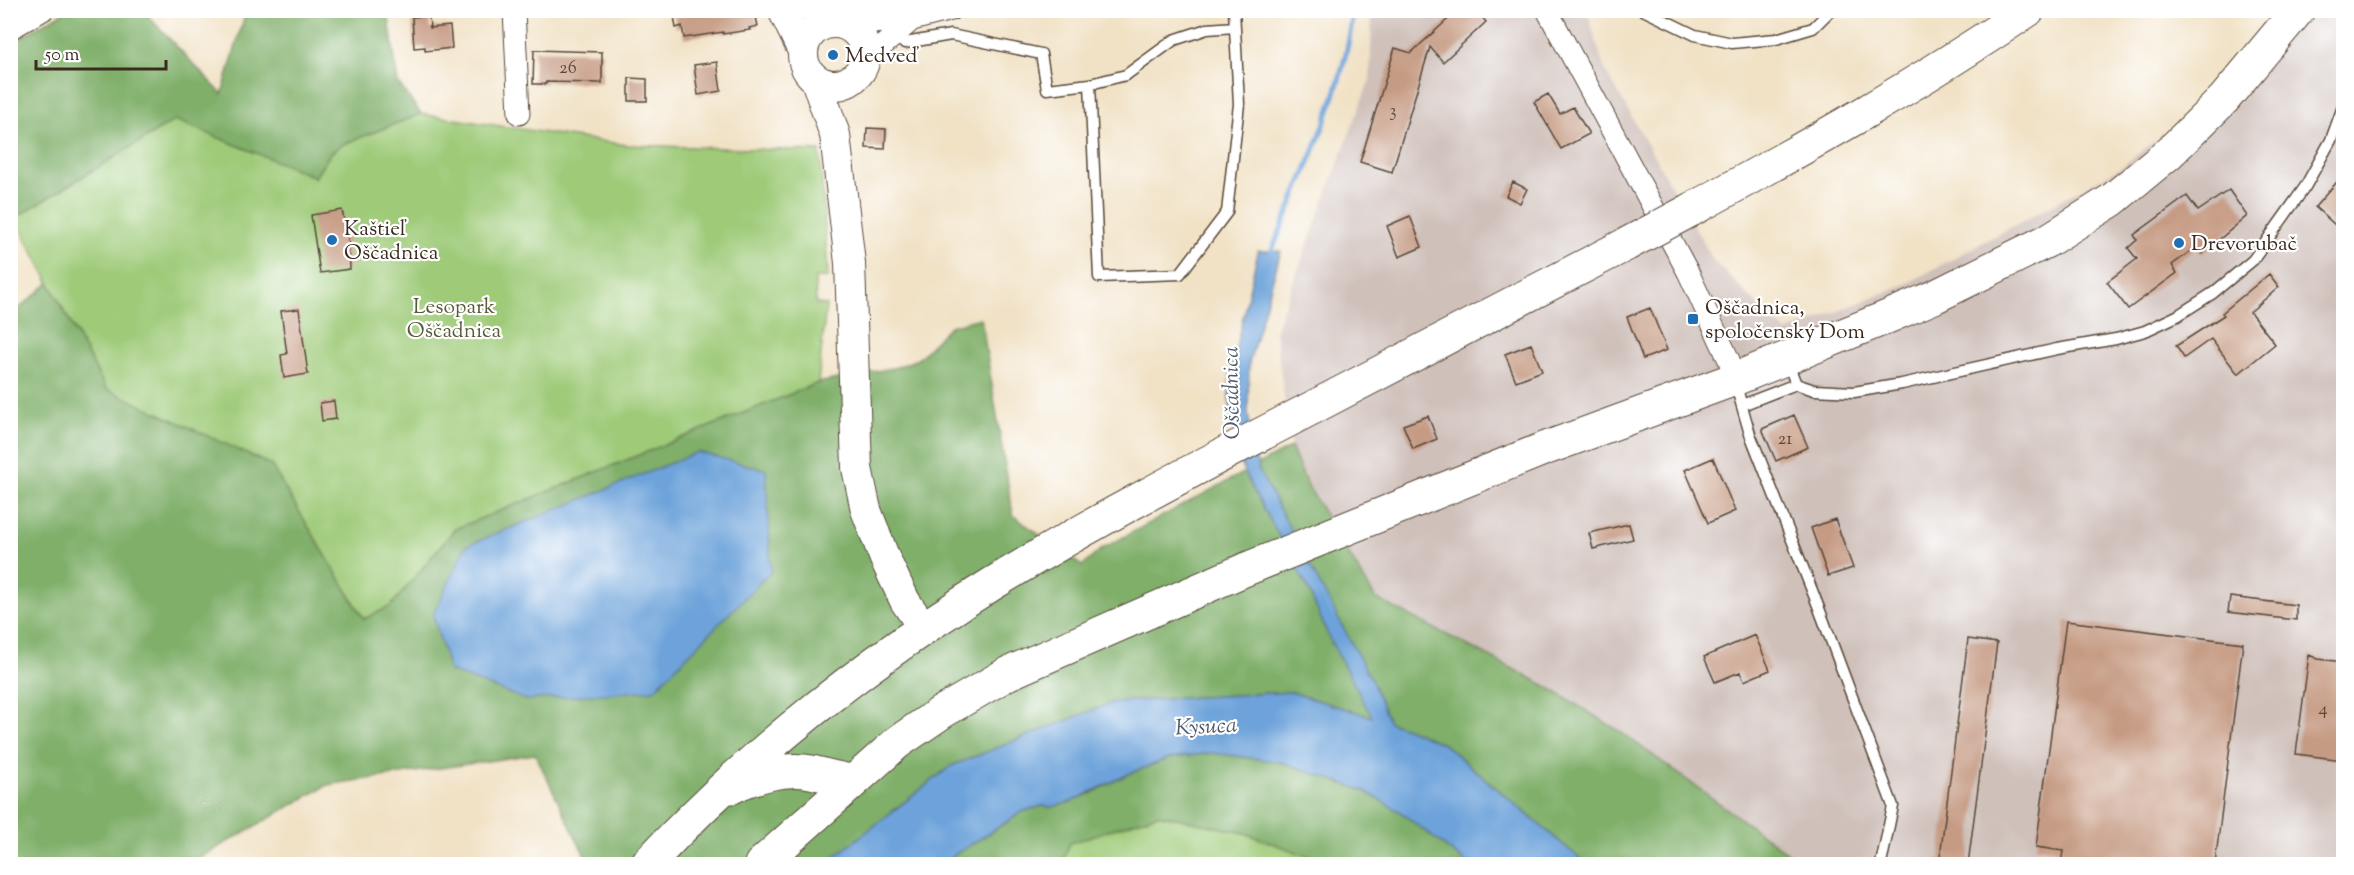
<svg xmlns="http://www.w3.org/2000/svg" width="2354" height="875" font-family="'Sorts Mill Goudy',serif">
  <rect width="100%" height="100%" fill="#fff"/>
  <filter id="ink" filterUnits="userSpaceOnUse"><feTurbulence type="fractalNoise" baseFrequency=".0167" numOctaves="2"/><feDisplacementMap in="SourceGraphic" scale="12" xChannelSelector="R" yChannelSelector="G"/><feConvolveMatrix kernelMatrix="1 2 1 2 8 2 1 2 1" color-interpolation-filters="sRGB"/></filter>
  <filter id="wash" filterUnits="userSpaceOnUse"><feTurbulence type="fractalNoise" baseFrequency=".008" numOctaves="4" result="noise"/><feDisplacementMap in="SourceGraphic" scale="24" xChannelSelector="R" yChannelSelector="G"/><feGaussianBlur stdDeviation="1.35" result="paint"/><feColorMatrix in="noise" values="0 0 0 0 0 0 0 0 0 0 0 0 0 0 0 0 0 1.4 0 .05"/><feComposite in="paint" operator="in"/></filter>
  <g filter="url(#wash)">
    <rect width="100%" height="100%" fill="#f1e2c6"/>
    <path fill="#cfc0ba" d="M1372,11h215l17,57 111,195 71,69 122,-49 212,-115 87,-68 76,-89h60v853h-540l-185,-134 -72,-44 -171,-88 -69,-115 -15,-36 -16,-116 95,-252z"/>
    <path fill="#9fcb79" stroke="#6d7a4c" stroke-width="1.5" d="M421,114l205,31 194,6 8,126 -13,1 1,26 10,1 -8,78 -363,146 -64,77 -27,13 -93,-154 -165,-76 -91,-171 160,-98 140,57 15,-23 11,-9z
      M1158,814l87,19 84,31h-267l8,-21z"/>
    <path fill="#7faf69" stroke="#5d6c44" stroke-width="1.5" d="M65,11h78l79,83 24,-83h142l10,72 23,31 -80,31 -11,9 -15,23 -140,-57 -160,98 -5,-9 1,-166z
      M49,283l57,106 165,76 93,154 27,-13 64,-77 363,-146 79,-16 21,-8 32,-33 31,-8 32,197 69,51 21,-18 188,-101 15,36 69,115 171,88 72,44 185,134h-217l-141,-119 -36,-16 -118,-37 -177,10 -163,64 -126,98h-236l-54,-110 -208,31 -138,79h-178l-1,-548z
      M1213,753l68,9 84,29 34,20 69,53h-139l-84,-31 -87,-19 -88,29 -8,21h-122l84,-53 18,-5 10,1 38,-13 38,-20 42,-16z"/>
    <path fill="#6da3da" stroke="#54667c" stroke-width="1.5" d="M1258,251h23l-32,112 -1,50 6,38 5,20 113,210 17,41 20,7 36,16 141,119h-118l-69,-53 -34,-20 -84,-29 -68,-9 -43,5 -42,16 -57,28 -19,5 -10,-1 -18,5 -84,53h-115l126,-98 163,-64 177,-10 81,25 -42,-77 -23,-54 -56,-100 -11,-25 -11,-63 2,-28z
      M698,452l68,18 5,101 -117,119 -128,10 -77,-29 -16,-56 33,-69z"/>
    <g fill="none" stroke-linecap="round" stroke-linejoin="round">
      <path stroke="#6da3da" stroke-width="5" d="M1269,258c30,-75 77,-167 84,-248"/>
    </g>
    <g id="blocks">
      <path fill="#c69b84" d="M673,10h77v4l5,-1 3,13 -9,2 1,2 -27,4v-2l-39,6 -2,-12 -6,2z
        M1458,10h18l10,12 -43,40 -13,-15 -38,125 -32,-10 35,-114 16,5z
        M429,16l1,12 20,-2 2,22 -27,3v-4l-11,1 -2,-31z
        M534,50l68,2v31l-56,-1v2h-13z
        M717,62l4,29 -23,4 -4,-30z
        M629,78l18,1v22h-18z
        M1548,94l12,20 13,-7 16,27 -28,15 -27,-47z
        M867,128l19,1 -1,20 -19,-1z
        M2343,175v57l-28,-25z
        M1513,182l14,7 -7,14 -14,-7z
        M2229,190l18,26 -45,38 -6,-7 -24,18 5,8 -49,36 -21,-27 30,-23 -9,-11 9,-8 -3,-5 53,-39 11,15z
        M342,210l7,34 1,25 -30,4 -9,-58z
        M1410,216l12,31 -23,10 -12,-31z
        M2269,274l10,13 -29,25 25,32 -37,30 -27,-35 -27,19 -8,-12 48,-31 -2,-2z
        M1650,308l17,42 -24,9 -16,-42z
        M299,309l9,65 -24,4 -3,-23 6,-1 -6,-43z
        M1531,344l11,27 -26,10 -11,-27z
        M334,401l2,18 -14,2 -2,-18z
        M1794,415l14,32 -32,14 -14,-32z
        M1428,416l9,23 -24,10 -10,-24z
        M1713,458l22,53 -27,12 -23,-53z
        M1835,519l18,49 -25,8 -17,-48z
        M1629,524l4,15 -40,10 -4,-16z
        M2230,597l66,8v15l-68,-8z
        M2066,621l177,22 -28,221h-154l2,-13 -27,-4z
        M1755,635l15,35 -26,11 -4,-9 -25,10 -11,-25z
        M1968,639l29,4 -29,221h-29z
        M2309,655l9,4 25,3v98l-47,-6z"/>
    </g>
  </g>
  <g filter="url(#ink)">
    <use href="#blocks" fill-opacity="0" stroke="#564637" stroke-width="1.5"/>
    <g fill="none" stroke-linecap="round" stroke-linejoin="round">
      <g stroke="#564637" stroke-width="13">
        <path id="lane" d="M1234,10l5,94 -12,108 -47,62 -81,3 -9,-193 36,-9 48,-35 33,-11 28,-2
          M1643,10l52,25 37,8 44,-4 37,-11 18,-18
          M892,38l13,5 46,-8 90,19 6,35 43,-5
          M1787,361l9,23 18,6 40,2 48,-8 155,-35 59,-10 29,-8 32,-15 36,-23 40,-33 52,-73 26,-47 13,-36
          M1735,382l15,52 67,169 76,203 -12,58
          M1742,405l54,-21"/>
      </g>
      <g stroke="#564637" stroke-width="23">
        <path id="street" d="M514,10l5,104
          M1547,10l141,262 41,88 6,19
          M846,25l66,-5 39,-10
          M10,29l33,-19
          M865,61l47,-41"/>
      </g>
      <g stroke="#564637" stroke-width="32">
        <path id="secondary" d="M783,10l20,41
          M803 54a31 31 0 1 1 62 0a31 31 0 1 1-62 0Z
          M816,80l19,55 15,128 7,205 9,42 19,49 20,42 19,28"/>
      </g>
      <g stroke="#564637" stroke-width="35">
        <path id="primary" d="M1689,211c116,-63 230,-127 339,-201
          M732,787c22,-11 54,-20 79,-15 14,3 27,7 42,9
          M647,864c101,-108 219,-202 345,-280 96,-59 197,-112 297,-164 113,-59 225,-118 338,-176
          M761,864l137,-122 44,-30 65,-38 237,-104 106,-43 191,-77 194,-71 150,-61 49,-21 113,-56 65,-41 56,-46 56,-55 74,-89"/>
      </g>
      <use href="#lane" stroke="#fff" stroke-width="10"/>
      <use href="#street" stroke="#fff" stroke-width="21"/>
      <use href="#secondary" stroke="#fff" stroke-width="30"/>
      <use href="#primary" stroke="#fff" stroke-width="33"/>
      <g stroke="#564637" stroke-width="35" stroke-linecap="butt">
        <path id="primary-bridge" d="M1627,244l62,-33"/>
      </g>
      <use href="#primary-bridge" stroke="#fff" stroke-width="33"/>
    </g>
  </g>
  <g fill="#1f6fb2" stroke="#fff" stroke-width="2">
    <circle cx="833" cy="55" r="6"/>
    <circle cx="332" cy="240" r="6"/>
    <circle cx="2179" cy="243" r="6"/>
    <rect x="1687" y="313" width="12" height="12" rx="3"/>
  </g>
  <g text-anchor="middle" stroke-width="4.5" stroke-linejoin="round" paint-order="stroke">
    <g font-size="18" fill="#5e4638">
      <text x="568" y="73">26</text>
      <text x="1393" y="116">3</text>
      <text x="1785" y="444">21</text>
      <text x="2323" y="714">4</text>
    </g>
    <g font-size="21" fill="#3b2a1e" stroke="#fff" text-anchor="start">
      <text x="845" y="62">Medveď</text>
      <text x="344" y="235">Kaštieľ<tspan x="344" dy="24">Oščadnica</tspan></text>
      <text x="2191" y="250">Drevorubač</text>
      <text x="1705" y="314">Oščadnica,<tspan x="1705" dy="24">spoločenský Dom</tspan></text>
    </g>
    <g font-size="21" fill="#595a39" stroke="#fff">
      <text x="454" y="313">Lesopark<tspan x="454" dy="24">Oščadnica</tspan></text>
    </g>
    <g font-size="22" font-style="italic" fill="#4f5a69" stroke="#fff">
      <text transform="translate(1230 393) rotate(-91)" y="8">Oščadnica</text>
      <text transform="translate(1206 725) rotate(-3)" y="8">Kysuca</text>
    </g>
  </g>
  <rect width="2354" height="875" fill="none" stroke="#fff" stroke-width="36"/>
  <path d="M36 60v9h130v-9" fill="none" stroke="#3b2a1e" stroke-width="3"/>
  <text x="45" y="60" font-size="18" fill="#3b2a1e" stroke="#ffffff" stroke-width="4.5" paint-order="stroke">50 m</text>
</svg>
